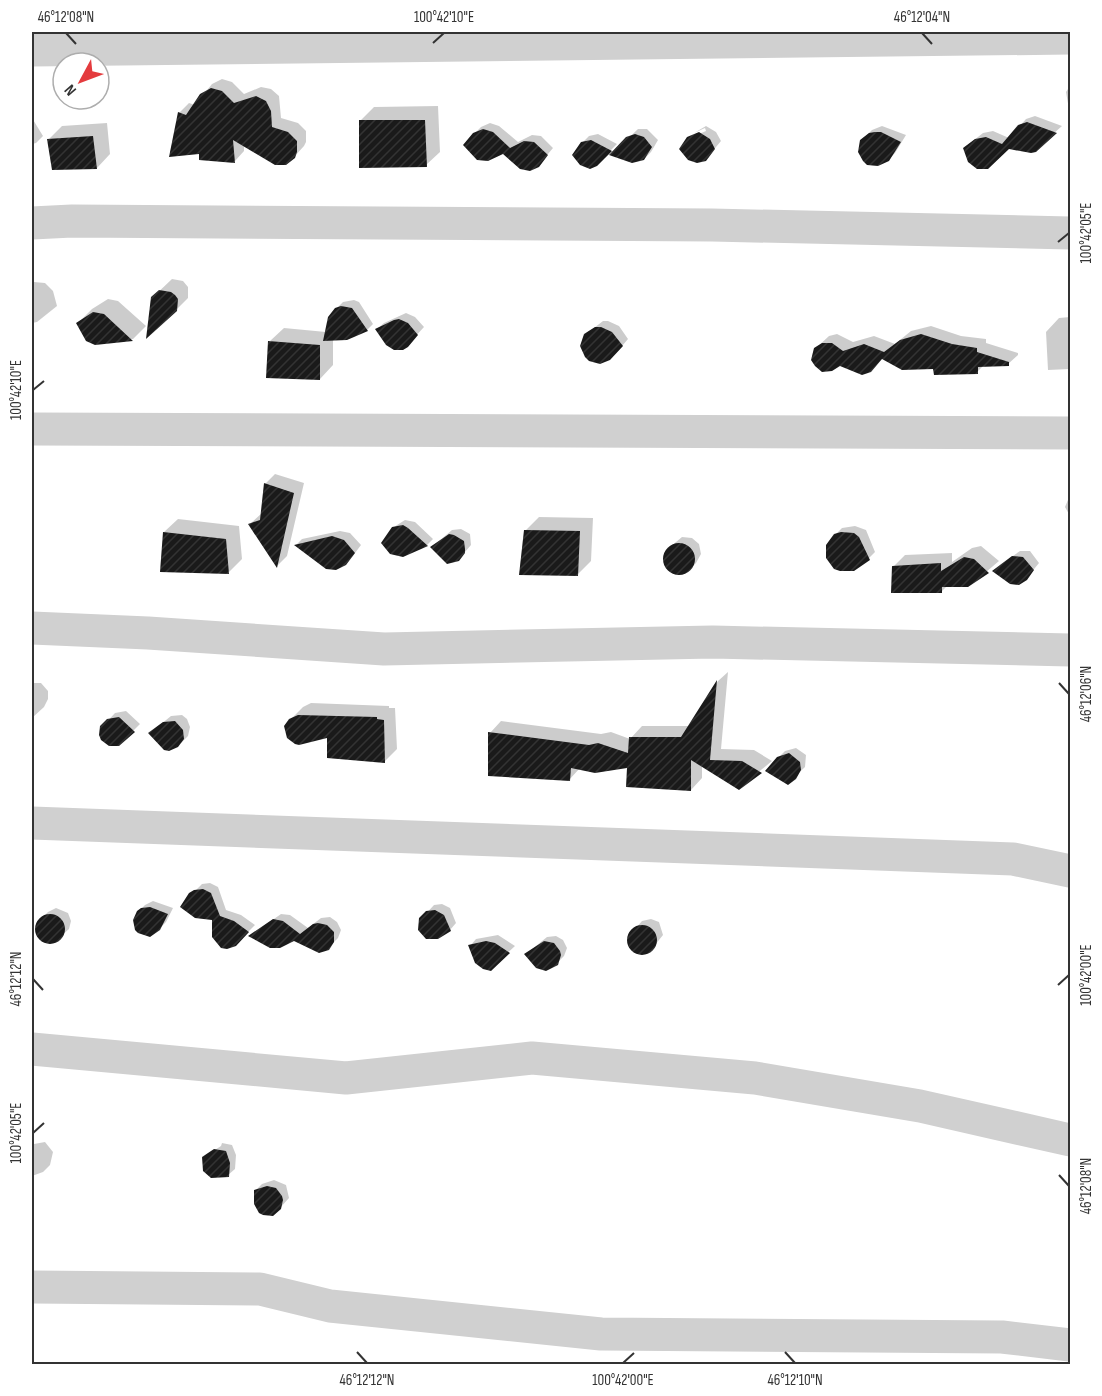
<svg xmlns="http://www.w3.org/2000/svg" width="1102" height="1396" font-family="'Sofia Sans Condensed',sans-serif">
  <defs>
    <pattern id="building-hatch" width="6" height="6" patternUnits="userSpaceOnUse" patternTransform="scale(1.5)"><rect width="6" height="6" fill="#1a1a1a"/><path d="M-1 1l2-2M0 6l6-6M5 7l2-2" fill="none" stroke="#333"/></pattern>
  </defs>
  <rect width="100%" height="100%" fill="#fff"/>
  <path fill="#0003" d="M222,79l10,3 12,12 17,-7 10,2 8,7 2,22 17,5 8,8v11l-2,4 -10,11 -50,-13v7l-9,10 -35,-9 -29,4 8,-43 10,-10 6,2 17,-21z
    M1070,86v29l-4,-23z
    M438,106l2,46 -14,13 -66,-44 14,-14z
    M1035,116l27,10 -27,24 -26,-3 -45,1 19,-15 10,-2 16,7 17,-19z
    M32,118l11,18 -7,7 -4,1z
    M107,123l3,31 -13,14 -49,-28 14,-14z
    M490,123l9,3 19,16 14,-7 9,1 12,12 -15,18 -35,-14 -29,-18 7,-7z
    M706,126l10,6 5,9 -15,18 -17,-21 17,-7 -1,-3 -11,5z
    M882,126l24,9 -11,18 -7,7 -23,-23 7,-7z
    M638,129h9l11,11 -7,12 -7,7 -32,-5z
    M598,134l19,10 -21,21 -14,-22 7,-7z
    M172,279l11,2 5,6v11l-12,12 -24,-12z
    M34,282l11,1 8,8 4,15 -20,16 -5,1v-39z
    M108,299l10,2 28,25 -13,13 -38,4 -17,-20 14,-14z
    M354,300l5,2 14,22 -6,6 -34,9v26l-13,14 -50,-38 14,-13 42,4 10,-23 7,-7z
    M406,313l9,4 9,10 -10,11 -37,-9 7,-6z
    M1070,317v52l-22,1 -2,-38 13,-14z
    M603,321h5l11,5 9,13 -11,13 -32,-17z
    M931,326l30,10 25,3v4l32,10v2l-10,9 -24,1 -7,7 -162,-23 14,-13 8,-2 16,8 21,-6 21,8 16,-13z
    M275,474l29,9 -17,73 -9,9 -28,-41 12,-11 3,-29z
    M1070,495v21l-5,-9z
    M539,517l54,1 -2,43 -13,13 -53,-43z
    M178,519l61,7 3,33 -13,13 -65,-40z
    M405,520l10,2 18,17 -6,6 -24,10 -14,-23 8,-7z
    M855,526l11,4 9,22 -6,6 -34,-23 7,-7z
    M461,529l9,5 1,11 -13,15 -26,-13 20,-17z
    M340,531l10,2 11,12 -9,12 -56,-12 6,-6z
    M682,537l10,1 7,6 2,10 -5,9 -7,7 -13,4 -11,-9v-10l5,-8z
    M981,546l18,15 -27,23 -24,1 -7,7 -48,-25 12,-12 47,-2v9l20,-14z
    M1020,551h10l9,12 -13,16 -26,-14z
    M728,672l-7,77 33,1 18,11 -33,27 -37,-23v13l-11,12 -62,-24 -49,2 -11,12 -79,-47 11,-12 100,13 10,-2 19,7 12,-13h48l28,-45z
    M33,683h8l7,8v8l-4,8 -12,11v-34z
    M311,703l78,3v2h6l2,41 -12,12 -95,-41 13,-13z
    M126,711l14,13 -21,21 -17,-18 13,-14z
    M182,715l5,4 3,8 -2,9 -7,7 -31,-10 21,-17z
    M796,748l10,7 -1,12 -17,16 -10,-25 7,-7z
    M210,883l8,4 8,23 15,5 14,10 -20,20 -22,-26 -18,-28 7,-7z
    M153,901l20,7 -7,14 -7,7 -21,-17 7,-7z
    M442,904l8,4 6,15 -6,7 -29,-11 13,-14z
    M56,908l12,5 3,8 -2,8 -16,14 -11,-4 -5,-12 4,-8 7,-7z
    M281,914l9,1 18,13 13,-10 9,-1 7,5 4,8 -3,8 -7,7 -80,-10z
    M651,919l8,3 4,13 -12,15 -13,3 -6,-5 -4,-7 1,-5 13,-15z
    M498,935l17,11 -25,23 -20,-23 6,-7z
    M556,936l7,4 4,8 -3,8 -7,7 -31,-9 21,-17z
    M45,1142l8,10 -3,13 -7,7 -11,4v-30l2,-2z
    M222,1143l10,2 4,10 -1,14 -7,6 -24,-18 17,-11z
    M274,1180l12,5 3,13 -9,10 -25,-17 7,-7z"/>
  <path fill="url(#building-hatch)" d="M211,88l11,3 12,12 22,-7 10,5 5,10 1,16 16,5 9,9v11l-2,6 -9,7h-11l-42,-25 2,23 -36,-3v-6l-30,3 9,-45 8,3 14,-21z
    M359,120h66l2,47 -68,1z
    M1027,122l30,11 -21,19 -5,1 -22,-4 -21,20h-11l-9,-7 -5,-14 12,-9 11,-2 16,7 16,-19z
    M483,129l10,3 17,16 14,-7 10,1 14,13 -9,12 -9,4 -10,-2 -17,-15 -15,7 -11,-1 -14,-15 10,-12z
    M699,132l11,7 5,10 -9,12 -9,2 -9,-3 -9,-11 8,-12z
    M875,132h6l20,10 -12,19 -11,5 -11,-1 -4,-4 -5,-9 2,-12 9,-7z
    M635,134l9,3 8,10 -8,13 -12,3 -23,-8 17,-18z
    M93,136l4,33 -45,1 -5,-31z
    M591,140l21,11 -15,15 -7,3 -10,-4 -8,-10 9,-13z
    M159,290l12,2 4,3 3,4 -1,12 -31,28 5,-42z
    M341,306l11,2 16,23 -21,9 -24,1 5,-24 7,-9z
    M93,312l11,2 29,27 -38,4 -9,-4 -10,-18z
    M399,319l9,4 10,12 -10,12 -5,3h-9l-8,-5 -11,-16 19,-9z
    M595,327h6l11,5 11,14 -13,14 -10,4 -11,-3 -4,-4 -5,-11 4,-12z
    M921,334l31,10 25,4v4l32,10v4l-31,1v7l-44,1 -1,-6 -31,1 -20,-11 -11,13 -9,3 -22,-9 -8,5 -10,1 -7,-6 -4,-6 3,-12 8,-5h10l11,8 21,-7 20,8 16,-12z
    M268,341l52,4v35l-54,-2z
    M264,483l30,10 -17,75 -29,-44 12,-4z
    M403,525l5,3 20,18 -25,11 -13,-3 -9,-11 11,-16z
    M524,530l56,1 -2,45 -59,-1z
    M163,532l63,7 3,35 -69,-2z
    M841,532l13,1 5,4 11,23 -16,11h-14l-6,-2 -8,-11v-13l8,-11z
    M449,534l5,1 10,6 1,8v4l-6,8 -12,3 -17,-17z
    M332,536l12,4 11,13 -9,12 -10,5 -10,-1 -32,-24z
    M663 559a16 16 0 1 1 32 0a16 16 0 1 1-32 0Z
    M1012,556l11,1 11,13 -7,10 -8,5 -9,-1 -18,-13z
    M964,557l10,2 15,14 -21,14h-26v6h-51l1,-27 49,-3v8z
    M717,680l-7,80 32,1 20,12 -23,17 -48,-30v31l-65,-4 1,-19 -32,5 -24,-5 -1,13 -82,-5v-44l101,13 9,-2 30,10 1,-16h52z
    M298,715l79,2v2l7,1 1,43 -58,-5v-20l-28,7 -4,-1 -8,-6 -3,-12 5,-7z
    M119,717l16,15 -16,14h-10l-8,-6 -2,-5 1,-9 7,-7z
    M175,721l8,9 1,9 -6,8 -9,4 -5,-1 -16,-17 15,-11z
    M789,753l11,9 1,8 -5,9 -8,6 -23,-14 12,-14z
    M203,889l8,4 9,23 14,5 15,11 -13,14 -9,3 -6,-1 -9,-11v-17l-17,-2 -15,-11 9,-14 5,-3z
    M150,907l18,7 -8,16 -10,7 -12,-4 -3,-3 -2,-10 4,-9 4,-3z
    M435,910l9,5 7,16 -13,8h-12l-8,-9 1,-12 7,-7z
    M35 929a15 15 0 1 1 30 0a15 15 0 1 1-30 0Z
    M273,919l10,2 17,13 13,-10 5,-1 9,2 7,7v10l-5,8 -10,3 -25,-12 -14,7h-10l-22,-12z
    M627 940a15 15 0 1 1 30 0a15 15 0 1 1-30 0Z
    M486,941l9,2 15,10 -19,18 -8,-2 -8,-6 -7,-18z
    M544,941l10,2 6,8 1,4 -3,10 -12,6 -10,-3 -12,-14z
    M214,1149l12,2 4,12 -1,14 -18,1 -8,-7 -1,-14z
    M267,1186l9,2 6,8 1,4 -2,9 -8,7 -10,-1 -4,-2 -5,-9v-14z"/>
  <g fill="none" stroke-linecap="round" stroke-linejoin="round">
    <path stroke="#d0d0d0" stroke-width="33" d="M32,50l1038,-12
      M32,223l40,-2 640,4 358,8
      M32,429l1038,4
      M32,628l116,5 236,16 329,-7 357,8
      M32,823l981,36 57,12
      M32,1049l314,29 186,-20 223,20 165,28 150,34
      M32,1287l228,2 70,17 271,28 401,3 68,8"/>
  </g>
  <path fill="none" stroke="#333" stroke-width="2" d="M66,33l10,11M922,33l10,11M433,43l11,-10M1058,242l11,-9M33,390l11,-9M1059,683l10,11M33,979l10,11M1058,985l11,-10M33,1133l11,-10M1059,1175l10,11M357,1352l10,11M785,1352l10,11M623,1363l11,-10"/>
  <rect width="1102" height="1396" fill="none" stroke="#ffffff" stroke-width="66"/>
  <g transform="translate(81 81) rotate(229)"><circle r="28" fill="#ffffff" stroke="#adadad" stroke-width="1.5"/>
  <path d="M0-4.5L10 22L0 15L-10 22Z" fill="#e43b3e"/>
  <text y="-9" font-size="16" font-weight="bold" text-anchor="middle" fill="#333333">N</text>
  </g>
  <rect x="33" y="33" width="1036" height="1330" fill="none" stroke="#333" stroke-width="2"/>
  <g font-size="15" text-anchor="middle" fill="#333">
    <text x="66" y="22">46°12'08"N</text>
    <text x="444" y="22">100°42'10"E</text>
    <text x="922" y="22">46°12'04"N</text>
    <text transform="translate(1086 233) rotate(-90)" y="5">100°42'05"E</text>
    <text transform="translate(16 390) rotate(-90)" y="5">100°42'10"E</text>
    <text transform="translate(1086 694) rotate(-90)" y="5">46°12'06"N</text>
    <text transform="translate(1086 975) rotate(-90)" y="5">100°42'00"E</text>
    <text transform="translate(16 979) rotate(-90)" y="5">46°12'12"N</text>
    <text transform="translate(16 1133) rotate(-90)" y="5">100°42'05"E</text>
    <text transform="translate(1086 1186) rotate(-90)" y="5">46°12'08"N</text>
    <text x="367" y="1385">46°12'12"N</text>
    <text x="623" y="1385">100°42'00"E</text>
    <text x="795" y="1385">46°12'10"N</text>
  </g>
</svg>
